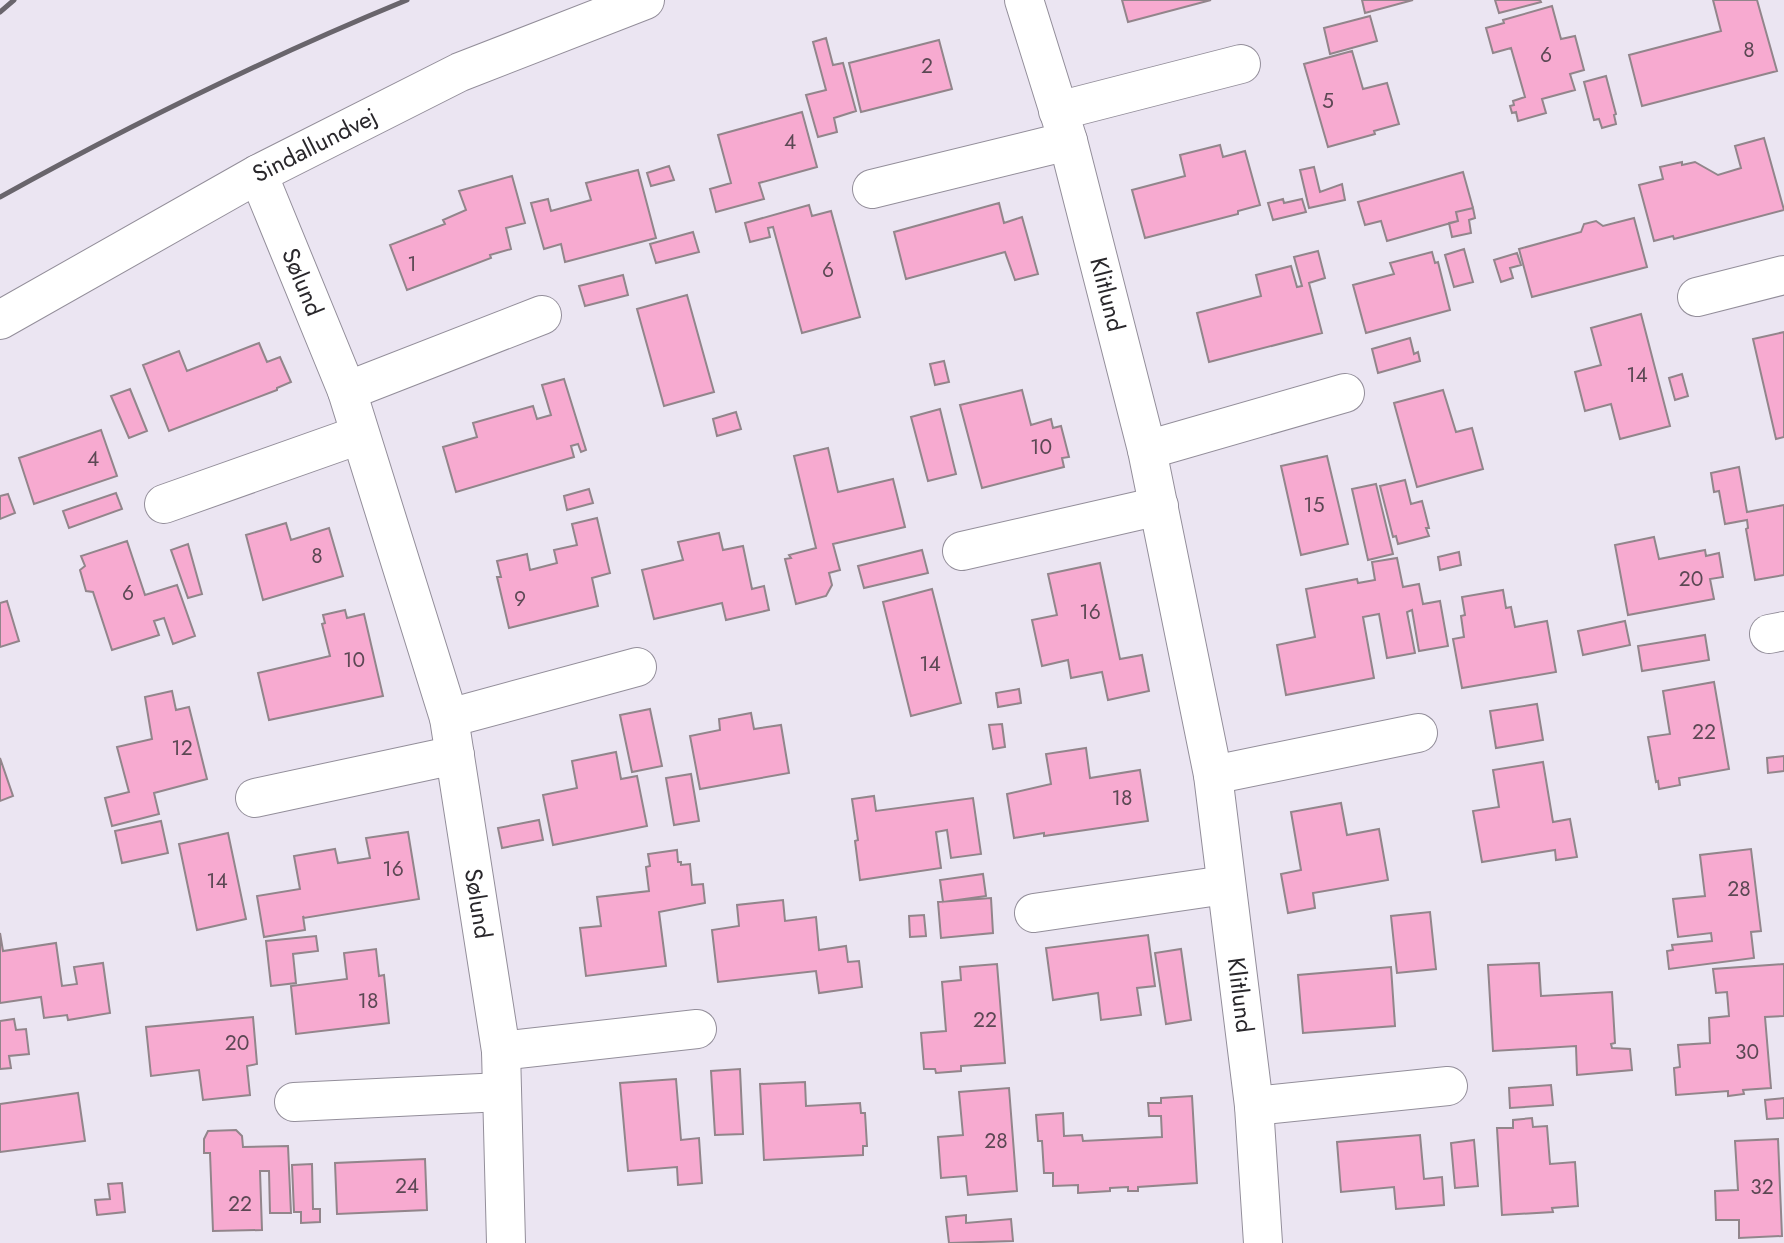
<svg xmlns="http://www.w3.org/2000/svg" width="1784" height="1243" font-family="Jost,sans-serif">
  <rect width="100%" height="100%" fill="#ebe5f2"/>
  <path fill="#f7aad0" stroke="#92858b" stroke-width="2" d="M1122,0h89l-83,22z
    M1362,0h51l-48,13z
    M1495,0h45l1,2 -42,11z
    M1713,0h44l20,71 -135,35 -13,-51 92,-24z
    M1552,6l9,33 14,-3 9,34 -14,4 5,16 -33,9 4,14 -28,8 -2,-9 -4,1 -2,-7 4,-1 -1,-4 12,-4 -14,-49 -18,5 -7,-25 18,-5 -1,-3z
    M1370,16l7,25 -47,13 -6,-26z
    M826,38l7,27 10,-2 13,48 -22,7 3,14 -19,5 -12,-42 20,-5 -13,-48z
    M939,40l13,49 -91,23 -12,-49z
    M1352,51l11,38 24,-6 12,41 -25,7 1,3 -47,13 -24,-83z
    M1606,76l10,38 -2,1 2,9 -14,4 -3,-9 -5,1 -10,-38z
    M802,112l15,55 -58,16 5,16 -48,13 -6,-23 21,-6 -13,-48z
    M1764,138l20,72 -110,29 -1,-3 -19,5 -15,-56 24,-6 -3,-12 22,-5v3l13,-3 23,13 23,-7 -6,-22z
    M1220,145l3,12 22,-6 15,54 -22,6v3l-93,24 -13,-48 53,-14 -5,-21z
    M669,166l5,14 -23,6 -4,-13z
    M1314,167l6,25 22,-8 3,16 -36,8 -9,-38z
    M638,170l18,68 -91,24 -4,-18 -17,5 -13,-46 17,-4 3,12 40,-11 -5,-17z
    M1463,172l10,36 -17,4 2,9 -71,20 -6,-20 -16,4 -7,-23z
    M512,176l13,47 -19,5 5,21 -21,6 1,3 -84,32 -17,-45 55,-21 -2,-4 23,-10 -7,-19z
    M1283,199l1,4 18,-4 4,13 -33,8 -5,-17z
    M999,203l5,20 18,-6 16,57 -23,6 -10,-28 -99,27 -12,-47z
    M809,205l3,11 19,-5 29,106 -58,16 -29,-106 -5,1 2,9 -20,5 -5,-19z
    M1473,208l2,10 -6,2 2,13 -19,4 -3,-14 9,-2 -2,-9z
    M1634,218l13,49 -115,30 -13,-48 62,-17 3,-8 12,-3 7,5z
    M693,232l6,20 -43,11 -6,-19z
    M1464,249l9,33 -19,5 -9,-32z
    M1318,251l7,27 -16,5 13,50 -113,29 -12,-49 64,-17 -5,-21 35,-9 6,21 5,-1 -8,-29z
    M1432,252l3,11 3,-1 12,48 -84,23 -13,-48 41,-11 -4,-11z
    M1517,253l4,12 -11,3 3,10 -12,4 -7,-22z
    M623,275l5,20 -43,11 -6,-20z
    M687,295l27,97 -50,14 -27,-97z
    M1641,314l29,112 -50,13 -9,-35 -26,7 -10,-39 26,-7 -10,-37z
    M1784,332v105l-8,2 -23,-100z
    M1410,338l4,16 4,-2 2,9 -42,12 -6,-24z
    M259,343l8,19 13,-5 11,25 -14,6v2l-108,41 -26,-66 36,-14 8,20z
    M944,361l5,21 -14,3 -5,-21z
    M1682,374l6,22 -13,4 -6,-22z
    M564,379l22,71 -5,2 -3,-8 -7,2 3,11 -118,35 -13,-45 34,-10 -4,-14 60,-17 4,13 14,-4 -9,-30z
    M130,389l17,42 -18,7 -18,-42z
    M1022,390l9,35 20,-6 2,9 8,-2 8,31 -7,1 2,9 -82,21 -22,-83z
    M1443,390l13,42 16,-4 11,41 -66,18 -23,-84z
    M940,409l16,65 -28,7 -17,-64z
    M736,412l5,17 -24,7 -4,-17z
    M101,430l16,46 -83,28 -15,-46z
    M828,448l10,44 55,-13 12,48 -72,17 7,26 -11,3 3,12 -6,11 -30,8 -11,-45 6,-1 -2,-3 27,-7 -22,-92z
    M1327,456l21,88 -47,11 -20,-89z
    M1739,467l8,45 37,-7v70l-29,5 -9,-51 2,-1 -1,-8 -22,4 -6,-33 -5,1 -3,-19z
    M1405,480l6,24 11,-3 7,27h-3l3,8 -31,8 -2,-8 -3,1 -13,-51z
    M1376,484l17,70 -25,6 -16,-71z
    M589,489l4,14 -26,7 -3,-14z
    M116,493l6,16 -53,19 -6,-17z
    M8,494l7,19 -15,6v-23z
    M597,518l13,55 -18,5 6,28 -89,22 -12,-51h4l-4,-16 30,-7 3,16 27,-7 -3,-13 23,-5 -5,-21z
    M286,523l5,17 38,-12 14,48 -80,24 -17,-65z
    M719,533l4,17 20,-4 9,43 12,-3 5,24 -43,10 -4,-17 -68,16 -12,-49 41,-10 -5,-18z
    M1654,537l5,22 46,-9 1,6 13,-3 4,24 -13,2 4,20 -86,16 -13,-70z
    M127,541l18,54 32,-10 18,51 -22,8 -9,-26 -10,3 5,14 -47,15 -19,-58 -7,-1 -6,-21 5,-4 -4,-10z
    M188,544l14,50 -14,4 -17,-48z
    M922,550l6,23 -64,15 -6,-22z
    M1459,552l2,13 -21,5 -2,-13z
    M1397,558l6,29 16,-3 4,20 17,-3 8,45 -29,5 -7,-41 -5,2 8,41 -28,5 -8,-44 -16,3 11,61 -88,17 -9,-50 38,-8 -9,-48 51,-10 1,4 17,-3 -3,-18z
    M1100,563l20,96 22,-4 7,36 -41,9 -6,-28 -31,6 -3,-18 -26,6 -10,-46 25,-5 -9,-41z
    M932,589l29,114 -50,13 -28,-114z
    M1503,590l3,18 5,-1 4,20 32,-6 9,51 -94,16 -9,-49 11,-2 -3,-21 4,-1 -3,-18z
    M7,601l12,40 -19,6v-44z
    M345,610l2,8 17,-4 19,82 -114,24 -11,-47 72,-17 -8,-32 3,-1 -2,-8z
    M1625,621l5,24 -47,10 -5,-24z
    M1705,635l4,25 -67,11 -4,-25z
    M1714,682l15,87 -50,9 1,7 -21,4 -1,-8 -2,1 -8,-45 22,-3 -7,-43z
    M1019,689l2,14 -23,4 -2,-14z
    M172,691l4,19 13,-3 18,72 -53,14 5,21 -47,12 -7,-28 24,-6 -12,-45 35,-8 -7,-42z
    M1537,704l6,36 -47,8 -6,-37z
    M650,709l12,57 -30,6 -12,-57z
    M751,713l3,16 27,-4 8,48 -89,16 -10,-53 30,-6 -1,-11z
    M1002,724l3,23 -12,2 -4,-24z
    M1086,748l4,30 50,-8 8,51 -104,15v-3l-30,5 -7,-44 44,-10 -5,-30z
    M616,752l5,27 16,-3 10,50 -94,19 -10,-50 34,-7 -5,-27z
    M1784,756v15l-16,2 -1,-15z
    M0,758l13,38 -13,5z
    M1543,762l10,60 17,-3 7,38 -21,3 -1,-10 -73,12 -9,-51 26,-4 -6,-37z
    M691,774l8,47 -25,4 -8,-47z
    M874,796l2,15 97,-13 8,56 -30,4 -4,-28 -11,2 5,36 -81,12 -5,-39 3,-1 -6,-41z
    M1341,803l6,32 32,-6 9,51 -75,13 2,15 -27,5 -7,-39 20,-4 -10,-58z
    M539,820l4,20 -41,8 -4,-20z
    M161,821l7,32 -46,10 -7,-32z
    M408,832l11,67 -115,19 -1,-2 2,14 -41,7 -7,-41 43,-7 -6,-33 41,-7 3,14 32,-5 -4,-20z
    M228,833l18,86 -49,11 -18,-86z
    M1751,849l10,82 -10,1 3,26 -85,11 -2,-18 6,-1 -1,-5 40,-4 -1,-8 -33,4 -5,-38 32,-3 -5,-41z
    M677,850l1,12h3v3l9,-1 2,21 11,-1 2,19 -46,9 7,54 -80,10 -6,-48 21,-2 -4,-29 52,-6 -3,-24 4,-1 -2,-12z
    M983,874l3,22 -43,6 -3,-22z
    M991,898l2,35 -52,5 -3,-36z
    M783,900l2,21 31,-4 3,33 27,-4 2,16 11,-1 3,26 -43,6 -3,-22 -98,11 -6,-52 27,-4 -2,-21z
    M1430,912l6,57 -39,4 -6,-57z
    M924,915l2,21 -16,1 -1,-21z
    M0,933l3,18 53,-8 6,43 15,-2 -3,-17 29,-4 7,50 -42,7 -1,-5 -23,3 -3,-21 -41,6z
    M1148,935l7,51 -18,2 4,27 -40,5 -3,-27 -45,7 -7,-52z
    M316,936l2,15 -25,3 3,29 -25,3 -5,-45z
    M376,949l3,27 5,-1 5,48 -93,11 -5,-48 56,-7 -3,-26z
    M1181,949l10,71 -25,4 -11,-71z
    M1539,963l2,33 71,-4 3,51 -4,1 1,4 18,1 2,21 -55,5 -1,-29 -83,5 -5,-86z
    M997,964l8,99 -44,3v5l-25,2 -1,-4h-11l-3,-36 25,-2 -4,-49 19,-2 -1,-13z
    M1784,964v52l-19,1 6,71 -28,2 1,4 -16,2v-5l-52,4 -2,-27 6,-1 -2,-22 32,-2 -1,-25 20,-2 -2,-24 -11,1 -3,-24z
    M1391,967l4,59 -92,7 -5,-58z
    M253,1017l4,47 -10,2 3,29 -47,5 -4,-30 -48,6 -5,-49z
    M14,1019l2,11 10,-1 3,25 -20,2 2,12 -11,1v-48z
    M740,1069l3,65 -28,1 -4,-64z
    M676,1079l5,61 18,-2 3,45 -24,2 -1,-18 -49,4 -8,-88z
    M805,1082l1,24 54,-3 1,10h4l2,33h-4v9l-99,5 -4,-76z
    M1551,1085l2,20 -43,3 -1,-20z
    M1009,1088l8,103 -49,4 -2,-19 -25,2 -3,-41 25,-2 -4,-43z
    M78,1093l7,48 -85,11v-48z
    M1192,1096l5,87 -59,4v4h-10v-4l-18,1v3l-32,2v-8l-25,1v-13h-9l-2,-32h-4l-2,-26 27,-2 1,23 18,-1 1,6 79,-4 -1,-21h-12l-1,-13h13v-5z
    M1784,1098v20l-17,1 -2,-19z
    M1532,1118l1,9 14,-1 3,38 25,-2 3,44 -26,2 1,4 -51,3 -5,-87h16v-8z
    M236,1130l6,6 1,11 45,-1 3,67h-21l-1,-42h-9l2,59 -49,1 -3,-78h-6v-14l4,-8z
    M1420,1135l4,44 18,-2 2,28 -48,4 -2,-22 -53,5 -4,-50z
    M1778,1139l4,97 -43,2v-18h-23l-1,-29 23,-1 -3,-49z
    M1474,1140l4,46 -23,2 -4,-45z
    M425,1159l2,51 -90,4 -2,-51z
    M312,1164l1,45h7v13l-19,1v-11h-7l-2,-47z
    M122,1183l3,29 -28,3 -2,-15 15,-1 -2,-15z
    M966,1215v8l45,-4 2,22 -64,2 -3,-26z"/>
  <g fill="none" stroke-linecap="round" stroke-linejoin="round">
    <g stroke="#938e9a" stroke-width="40">
      <g id="minor">
        <path id="s1" d="M1024,0l44,141 79,309 66,325 41,331 9,137"/>
        <path d="M1058,111l183,-47"/>
        <path id="s2" d="M258,174l89,217 102,327 52,333 5,192"/>
        <path d="M872,189l196,-48"/>
        <path d="M1697,297l87,-22"/>
        <path id="s3" d="M0,320l258,-146 202,-102 185,-72"/>
        <path d="M347,391l195,-76"/>
        <path d="M1147,450l198,-57"/>
        <path d="M164,504l195,-69"/>
        <path d="M962,551l197,-45"/>
        <path d="M1769,634l15,-3"/>
        <path d="M449,718l188,-51"/>
        <path d="M1213,775l205,-42"/>
        <path d="M255,798l200,-43"/>
        <path d="M1034,913l191,-28"/>
        <path d="M501,1051l196,-22"/>
        <path d="M294,1102l208,-10"/>
        <path d="M1254,1106l194,-20"/>
      </g>
    </g>
    <use href="#minor" stroke="#fff" stroke-width="38"/>
    <path stroke="#69656c" stroke-width="5" d="M0,12l14,-12
      M0,197c132,-73 268,-140 407,-197"/>
  </g>
  <g text-anchor="middle" stroke-width="5" stroke-linejoin="round" paint-order="stroke">
    <g font-size="21" fill="#5c4854">
      <text x="1749" y="57">8</text>
      <text x="1546" y="62">6</text>
      <text x="927" y="73">2</text>
      <text x="1328" y="108">5</text>
      <text x="790" y="149">4</text>
      <text x="412" y="271">1</text>
      <text x="828" y="277">6</text>
      <text x="1637" y="382">14</text>
      <text x="1041" y="454">10</text>
      <text x="93" y="466">4</text>
      <text x="1314" y="512">15</text>
      <text x="317" y="563">8</text>
      <text x="1691" y="586">20</text>
      <text x="128" y="600">6</text>
      <text x="520" y="606">9</text>
      <text x="1090" y="619">16</text>
      <text x="354" y="667">10</text>
      <text x="930" y="671">14</text>
      <text x="1704" y="739">22</text>
      <text x="182" y="755">12</text>
      <text x="1122" y="805">18</text>
      <text x="393" y="876">16</text>
      <text x="217" y="888">14</text>
      <text x="1739" y="896">28</text>
      <text x="368" y="1008">18</text>
      <text x="985" y="1027">22</text>
      <text x="237" y="1050">20</text>
      <text x="1747" y="1059">30</text>
      <text x="996" y="1148">28</text>
      <text x="407" y="1193">24</text>
      <text x="1762" y="1194">32</text>
      <text x="240" y="1211">22</text>
    </g>
    <g font-size="24" fill="#29272b" stroke="#fff">
      <text dy="8" stroke="none"><textPath href="#s3" startOffset="360">Sindallundvej</textPath></text>
      <text dy="8" stroke="none"><textPath href="#s2" startOffset="117">Sølund</textPath></text>
      <text dy="8" stroke="none"><textPath href="#s1" startOffset="306">Klitlund</textPath></text>
      <text dy="8" stroke="none"><textPath href="#s2" startOffset="765">Sølund</textPath></text>
      <text dy="8" stroke="none"><textPath href="#s1" startOffset="1020">Klitlund</textPath></text>
    </g>
  </g>
</svg>
